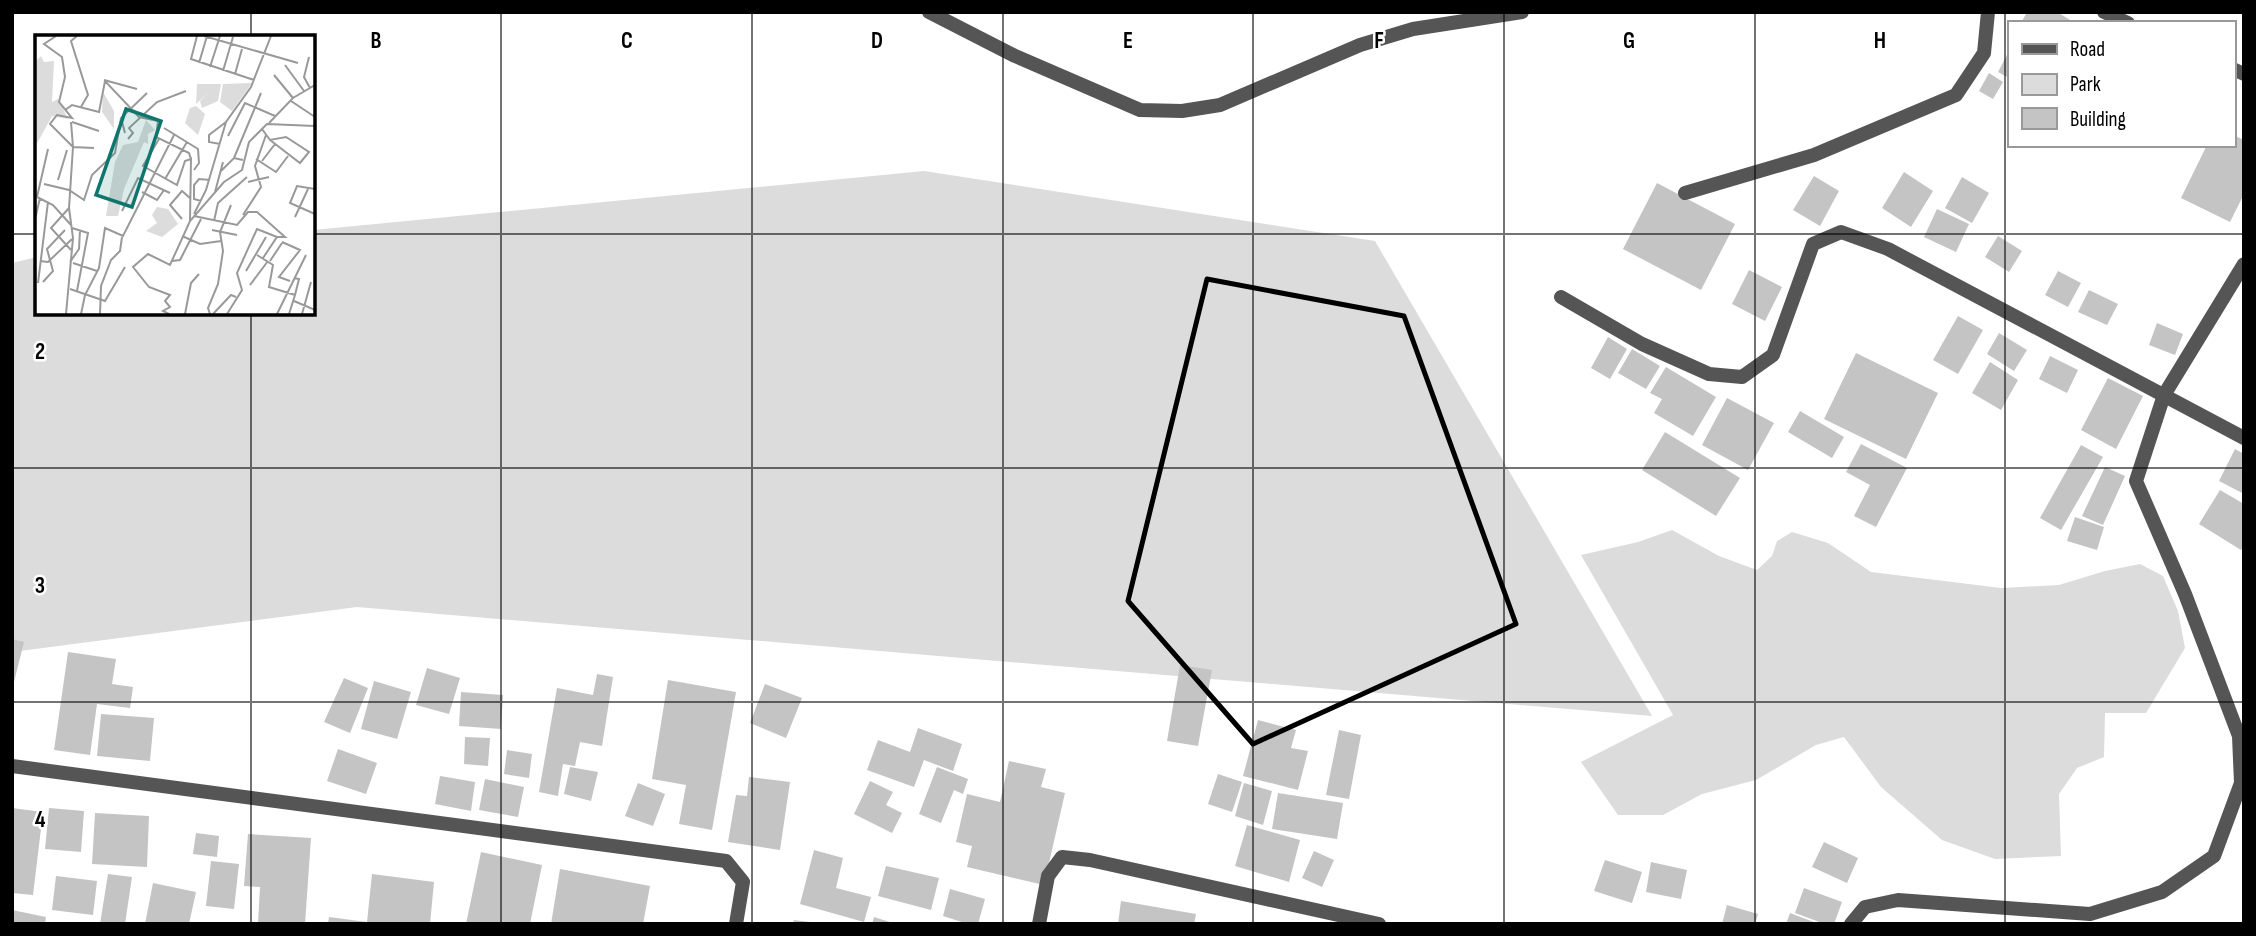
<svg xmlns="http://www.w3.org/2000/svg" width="2256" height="936" font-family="'Sofia Sans Condensed',sans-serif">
  <rect width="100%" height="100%" fill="#fff"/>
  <path fill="#dcdcdc" d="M924,171l451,70 277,475 -1295,-109 -345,45v-389l25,-6v56h276v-83z
    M1672,530l47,26 38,14 15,-14 5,-15 15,-9 36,11 43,29 130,16 58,-3 46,-14 35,-7 23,12 15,35 7,37 -39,65h-41l-1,44 -27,11 -18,26 2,62 -66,3 -53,-19 -61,-53 -37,-50 -28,8 -60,35 -54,14 -39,21h-45l-37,-53 92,-47 -92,-160 57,-13z"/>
  <path fill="#c4c4c4" d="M2027,12h30l18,11h-54z
    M2009,51v27l-11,-6z
    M1989,73l14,9 -10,17 -14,-8z
    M2233,135l11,5v54l-14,28 -49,-24 26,-53h26z
    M1904,172l29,19 -22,36 -29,-19z
    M1814,176l25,15 -19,35 -27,-16z
    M1962,177l27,16 -17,30 -27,-15z
    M1657,183l78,41 -34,66 -78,-41z
    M1937,209l32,15 -13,28 -32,-15z
    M1998,236l24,15 -13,21 -24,-15z
    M1749,270l33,17 -17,34 -33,-17z
    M2058,271l23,12 -13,24 -23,-12z
    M2089,290l29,14 -11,21 -29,-13z
    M1958,316l25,14 -25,44 -25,-14z
    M2157,323l26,11 -8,21 -26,-10z
    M1999,333l28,17 -13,21 -27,-17z
    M1608,337l19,12 -17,30 -19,-11z
    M1632,349l28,17 -14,23 -28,-16z
    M1856,353l82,40 -32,66 -82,-40z
    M2050,356l28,14 -11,23 -28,-14z
    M1990,362l28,18 -17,30 -29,-17z
    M1666,367l50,30 -23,39 -39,-23 8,-14 -12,-6z
    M2108,378l35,18 -27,53 -35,-19z
    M1727,398l47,25 -26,47 -46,-25z
    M1800,411l44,26 -12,21 -44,-26z
    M1665,432l75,46 -24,38 -74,-46z
    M1861,444l46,24 -31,59 -22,-11 16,-31 -24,-13z
    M2081,445l22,12 -42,73 -21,-12z
    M2235,449l9,5v40l-25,-13z
    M2105,467l20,9 -22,49 -21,-9z
    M2220,490l24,14v42l-3,4 -42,-26z
    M2075,517l29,10 -7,23 -30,-9z
    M12,639l12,3 -11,44h-1z
    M68,652l48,7 -4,25 21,3 -3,21 -33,-4 -7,51 -36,-5z
    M1180,665l32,5 -14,76 -31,-5z
    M427,668l33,10 -11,36 -33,-9z
    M597,674l16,3 -11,69 -22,-4 -5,24 -12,-2 -5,32 -19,-4 18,-104 36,7z
    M344,678l24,10 -18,45 -26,-11z
    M668,680l68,12 -24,138 -33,-6 7,-39 -34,-6z
    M374,681l37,11 -14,47 -36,-10z
    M765,684l37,14 -16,40 -36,-15z
    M461,692l42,3 -2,34 -42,-3z
    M101,714l53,4 -4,43 -53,-5z
    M1258,720l38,10 -5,18 17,3 -10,39 -55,-14z
    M918,728l44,16 -9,27 -29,-11 -10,27 -47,-17 11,-30 32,12z
    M1339,730l22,5 -12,64 -23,-4z
    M465,737l25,1 -2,28 -24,-2z
    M338,749l39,14 -11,31 -39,-13z
    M507,750l25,4 -3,24 -25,-4z
    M1009,761l37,8 -5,18 24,6 -21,92 -77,-18 5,-21 -16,-4 11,-48 33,8z
    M570,767l28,5 -7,29 -27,-7z
    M937,767l31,12 -5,15 -9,-4 -13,33 -22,-9z
    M1218,774l24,8 -10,30 -24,-8z
    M440,776l35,6 -4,29 -36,-7z
    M749,777l41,5 -10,68 -52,-8 8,-47 11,1z
    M485,779l39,8 -6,30 -39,-7z
    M870,781l23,11 -7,13 16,8 -10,20 -38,-19z
    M638,783l27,11 -12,32 -28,-10z
    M1244,783l28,8 -9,34 -28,-9z
    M1278,793l65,10 -6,36 -65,-10z
    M12,808l31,4 -10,83 -21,-2z
    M49,808l35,3 -3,41 -36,-3z
    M95,813l54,3 -2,51 -55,-3z
    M1247,825l53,15 -11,42 -54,-16z
    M196,833l23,3 -2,21 -24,-3z
    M248,834l63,4 -6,86h-47l2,-37 -16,-1z
    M1824,842l34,16 -11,25 -35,-16z
    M814,850l29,8 -7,30 35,9 -7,25 -64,-18z
    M1314,851l20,9 -12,27 -20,-9z
    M481,852l61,13 -12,59h-64z
    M1605,860l37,12 -10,31 -38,-12z
    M211,861l28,3 -5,45 -28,-3z
    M1651,862l36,8 -6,29 -35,-7z
    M886,866l53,12 -8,32 -53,-14z
    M560,869l90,17 -7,38h-92z
    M108,874l24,3 -7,47h-25z
    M372,874l62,8 -4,42h-102l1,-7 38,5z
    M56,876l41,5 -4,34 -41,-5z
    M153,883l43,9 -7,32h-44z
    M1804,888l38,14 -8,22h-9l-30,-11z
    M950,889l35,10 -7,25h-10l-25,-8z
    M1121,901l75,13 -2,10h-76z
    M1727,905l31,9 -3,10h-33z
    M12,910l34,7 -1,7h-33z
    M1790,913l29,11h-33z
    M874,917l19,6v1h-21z
    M794,920l16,2v2h-17z"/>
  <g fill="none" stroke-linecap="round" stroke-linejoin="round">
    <path stroke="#555" stroke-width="14" d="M929,12l84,43 127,55 42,1 38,-6 140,-60 53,-16 109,-17
      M2104,12l24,11
      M2233,69l11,5
      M1685,193l129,-38 142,-60 28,-42 4,-41
      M1561,297l81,47 67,30 33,3 31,-22 40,-111 28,-12 47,17 356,189
      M12,766l714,95 17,21 -7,42
      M1039,924l9,-48 14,-19 28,3 289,64
      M1851,924l14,-17 33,-7 192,14 72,-22 52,-36 27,-73 -2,-47 -54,-142 -49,-113 28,-86 80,-131"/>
  </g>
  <path fill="none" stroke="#000" stroke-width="5" stroke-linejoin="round" d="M1207,279l197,37 112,308 -263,120 -125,-143z"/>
  <path fill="none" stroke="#000" stroke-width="2" stroke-opacity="0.55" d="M251,12v25M501,12v912M752,12v912M1003,12v912M1253,12v912M1504,12v912M1755,12v912M2005,12v912M12,234h25M313,234h1931M251,313v611M12,468h2232M12,702h2232"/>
  <g transform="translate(35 35)">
    <rect width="280" height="280" fill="#fff"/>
    <path d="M6,21l3,6 10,-1 -2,41 6,-3 10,20 -16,-3 -17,31v-85zM217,48l-20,28 -12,-9 3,-18zM162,49h24l-3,17 -16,7 -2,-7 10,-10 -14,13zM68,57l11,19v18l-12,-17zM161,71l9,8 -7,21 -13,-12 5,-15zM111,85l9,10 -7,4v10l-4,-2 -20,47 -6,27h-12l9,-54 8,-17 15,-3zM122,172l11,2 10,15 -16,13 -16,-6 11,-8 -5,-8z" fill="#dcdcdc"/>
    <path fill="none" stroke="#999" stroke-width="2" d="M21,1l-12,8 18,13 3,20 -6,25 13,16 -15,-3 -7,9 23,23 -4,61 4,30 -7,76M42,1l-6,5 17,54 -7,12M162,1l-6,23 63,21M169,1l94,27M274,22l-5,20 6,11M164,28l8,-27M250,30l19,26M175,32l10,-31M188,36l10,-34M200,39l7,-25M239,40l19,23M69,45l33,9M256,66l24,16M30,75l7,-5 27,7 6,-31 34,36 19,4 -2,16 33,16 2,6M36,87l2,25 21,1M37,87l27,9M234,88l24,-25 22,-13M129,93l34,21 1,14 -5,7M227,94l8,11 16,-3 23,15 -9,11 -30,-23M90,98l-4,-15 26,-25M193,101l17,-33 30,13M93,104l5,-6 -4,-5 28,-26 29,-11M124,104l-16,27 34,19 8,-24 6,-2 -1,62M185,109l-11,-2v-7l17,-13M199,123l27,-65M221,124l20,13 12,-16M227,126l13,-17M186,136l13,-13 9,2M130,144l22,-37M23,145l9,-30M213,147l21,-5M9,149l25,6 15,10 8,-25 23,-22 6,-35M280,154l-18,-3 -7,17 25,11M107,157l15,8 7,-10M180,157l8,-30M2,162l11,-48M2,162l16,8 18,20M166,166l-7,-2v-14l5,-6 11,1M34,173l-18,20 20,22M87,176l16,-33 32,15M159,179l12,-24 20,-68 25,-35 20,-51M208,180l18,-28 -6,-21 11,-31M159,181l43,9 11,-13h9l28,25h-8l-14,21M260,182l13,-28M0,184l5,-21M147,184l-12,-14 12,-14 8,7M179,186l4,-18 29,-26M37,193l16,5 -11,58M177,195l25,5M147,201l18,8 21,-3M247,207l18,8 -21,27 11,4M222,220l16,10 -4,22 26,8 -6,19M5,226l8,1 24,-23M137,226l8,-1 21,-41M235,226l12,-18M35,227l9,-13 1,-19M38,228l24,8M211,236l20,-34M259,243l5,1 -4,16M0,245v33M8,247l10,-11 -6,-22 18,-19M3,248l10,-81M215,250l18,-24M35,254l35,12 20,-34M259,266l21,9M46,279l4,-19 14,-27 6,-40 18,8 51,-101M65,279l1,-28 10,-26 9,-9 2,-14M134,279l-6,-3 7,-4 -5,-6 5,-6 -21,-8 -16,-20 15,-13 22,11 20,-44 34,-39 18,-12 7,-28 18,-18 48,2M150,279l6,-31 8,-9M175,279l-2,-6 10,-24 5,-33 -3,-19 11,-27M178,279l18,-19 5,2M192,279l15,-24 -5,-17 20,-44 20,8M242,279l29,-59M267,279l9,-32"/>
    <path fill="#0f766e" fill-opacity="0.15" stroke="#0f766e" stroke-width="3.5" d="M91,74l35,12 -29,86 -36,-12z"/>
    <rect width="280" height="280" fill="none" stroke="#000" stroke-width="3.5"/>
  </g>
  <g font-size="23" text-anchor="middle" font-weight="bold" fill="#000" stroke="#fff" stroke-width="5" stroke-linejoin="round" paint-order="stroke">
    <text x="376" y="48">B</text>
    <text x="627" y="48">C</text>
    <text x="877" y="48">D</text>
    <text x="1128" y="48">E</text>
    <text x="1379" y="48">F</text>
    <text x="1629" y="48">G</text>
    <text x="1880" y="48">H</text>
    <text x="40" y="359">2</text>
    <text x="40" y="593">3</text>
    <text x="40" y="827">4</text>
  </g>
  <rect width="2256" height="936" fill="none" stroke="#000000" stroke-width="28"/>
  <rect x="2008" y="21" width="228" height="126" fill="#ffffff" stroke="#999999" stroke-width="2"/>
  <rect x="2022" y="44" width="35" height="10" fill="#555555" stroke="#999999" stroke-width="2"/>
  <text x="2070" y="56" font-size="21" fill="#000000">Road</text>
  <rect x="2022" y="74" width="35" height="21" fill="#dcdcdc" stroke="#999999" stroke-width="2"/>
  <text x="2070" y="91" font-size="21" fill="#000000">Park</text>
  <rect x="2022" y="108" width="35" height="21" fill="#c4c4c4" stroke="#999999" stroke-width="2"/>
  <text x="2070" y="126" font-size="21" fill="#000000">Building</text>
</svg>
